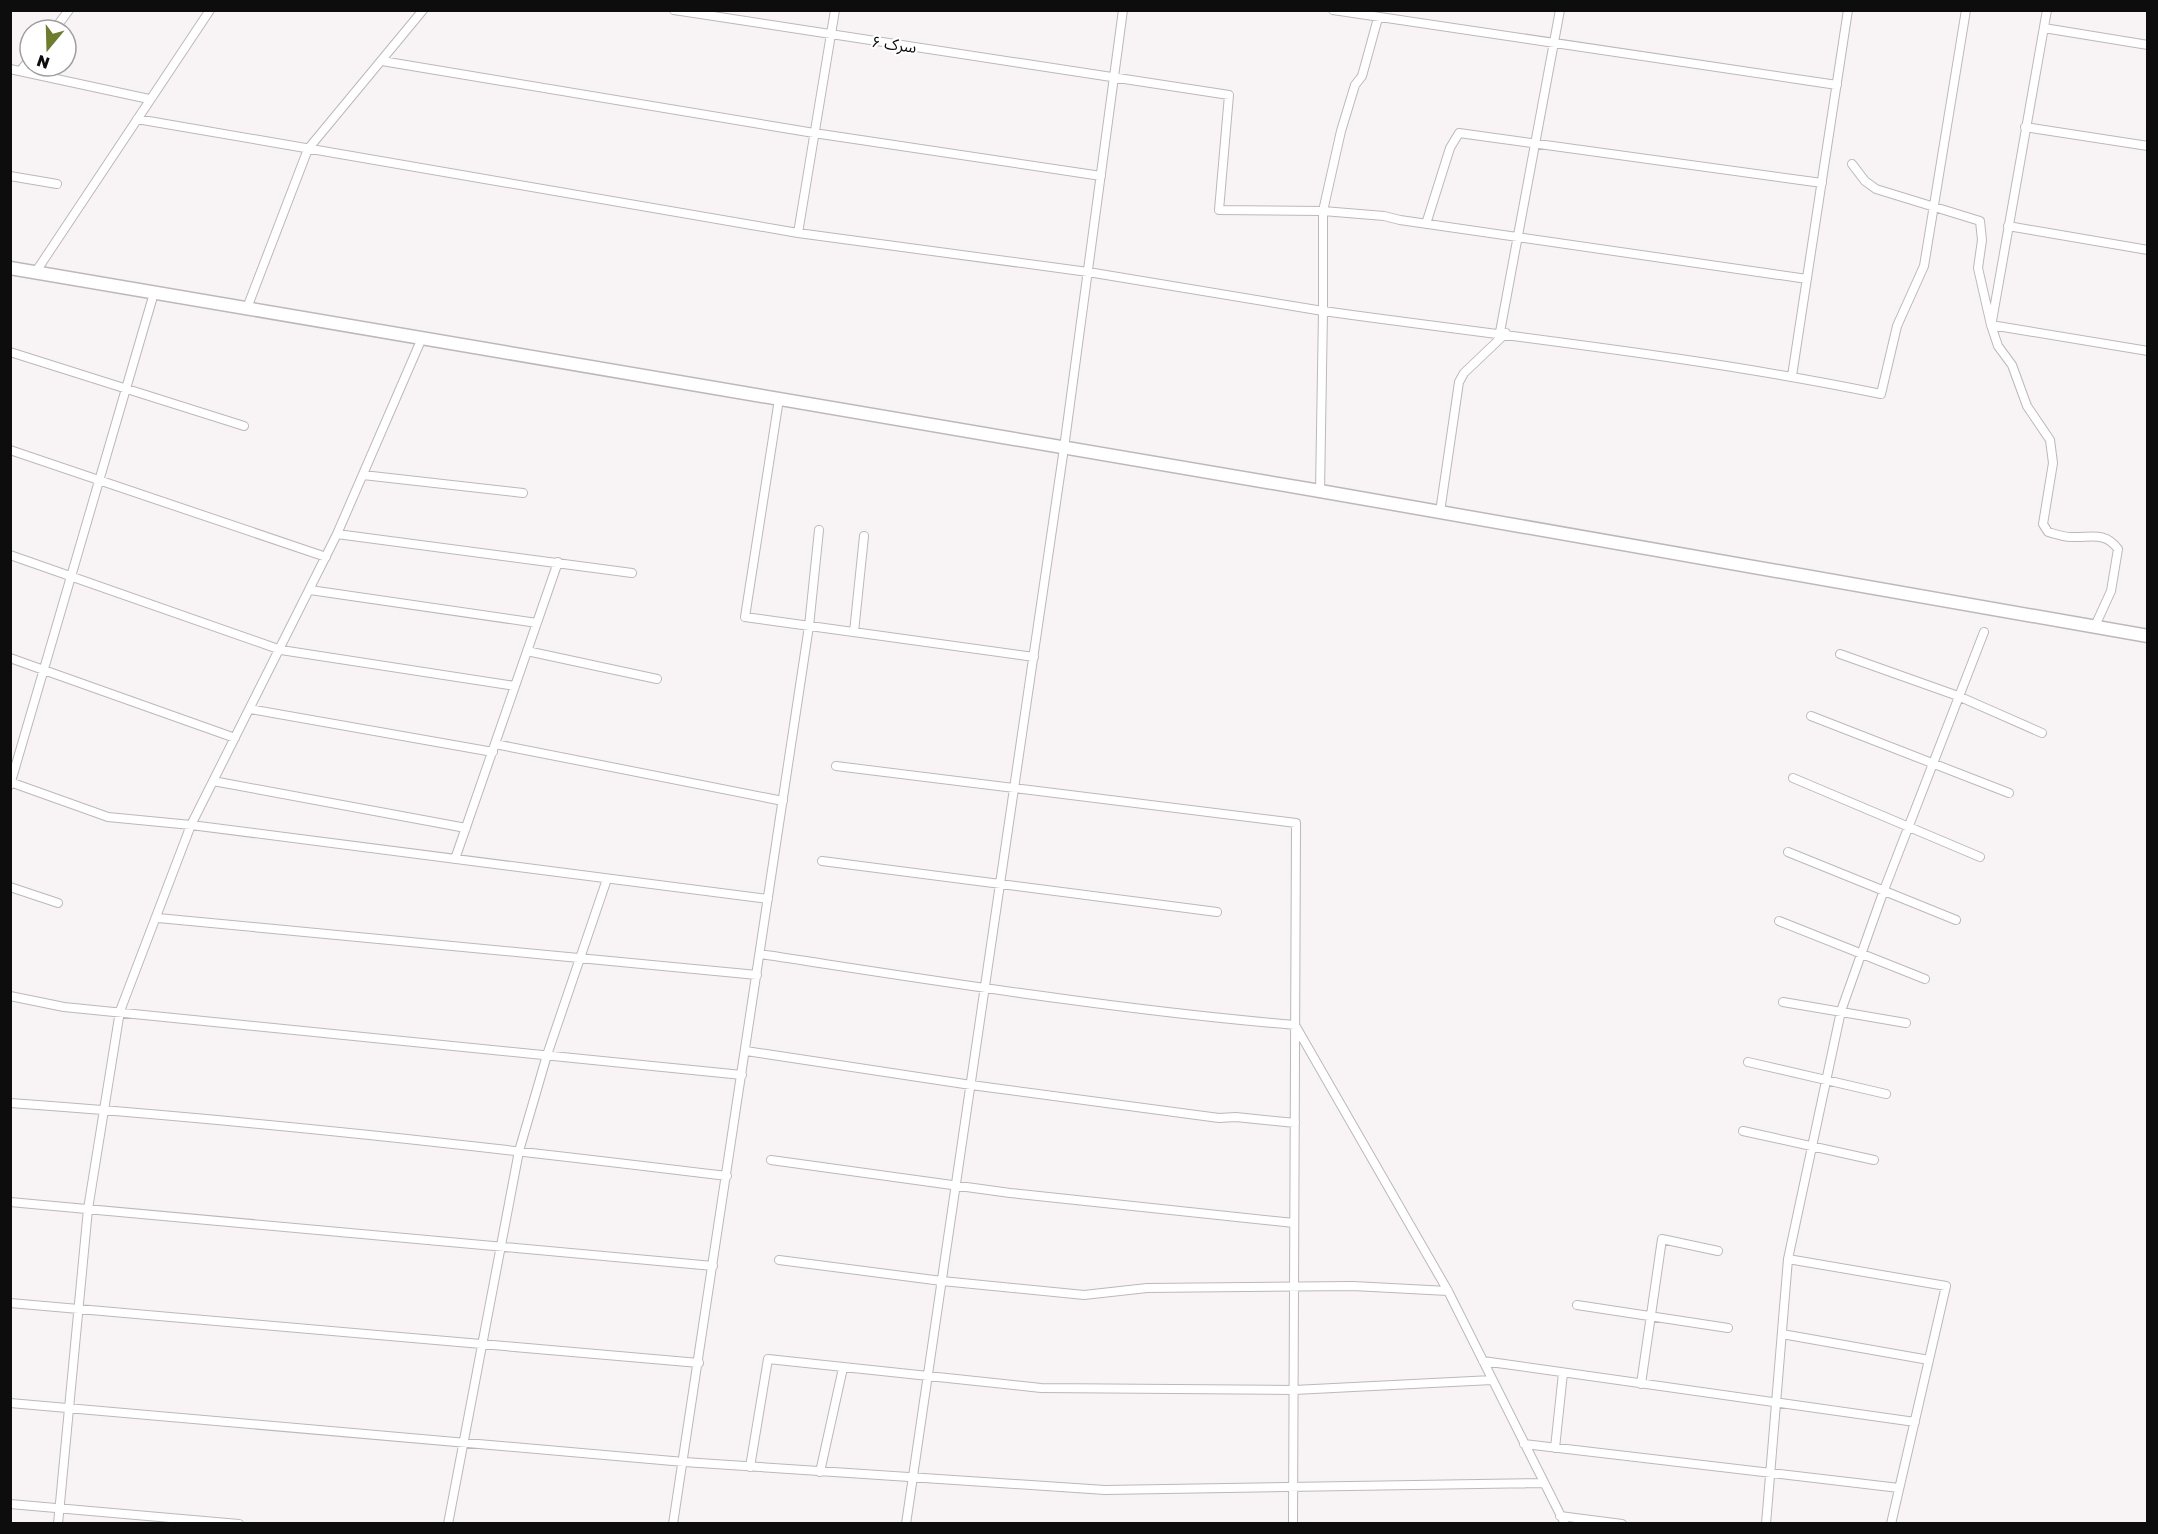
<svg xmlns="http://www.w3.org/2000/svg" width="2158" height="1534" font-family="'Golos Text','Noto Sans Arabic',sans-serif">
  <rect width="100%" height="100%" fill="#f8f3f4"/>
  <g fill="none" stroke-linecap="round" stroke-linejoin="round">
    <g stroke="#bdb8b9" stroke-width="10">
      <path id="minor" d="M674,10l555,85 -10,115 104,1v100c187,26 374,45 558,83l16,-68 27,-60 42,-256
        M1333,10l504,75
        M1378,18l-16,58 -7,9 -14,46 -18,80 61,5 16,4 407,59
        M2044,28l104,17
        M54,30l15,-20
        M382,61l432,72 287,43
        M10,69l139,30
        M21,70l9,-11
        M137,119l661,114 290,39 235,39 -3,180
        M2025,127l123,19
        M1852,164l13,17 11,8 104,32 2,19 -4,28 13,57 7,21 14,19 15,41 23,34 3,23 -10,61 5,8c7,2 16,5 23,5 20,1 34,-6 47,12l-7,42 -16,35
        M10,176l47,8
        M1426,224l24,-76 9,-15 363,50
        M2008,226l140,24
        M798,233l37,-223
        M35,273l175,-263
        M247,308l61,-159 115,-139
        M1992,321l55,-311
        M1991,325l157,26
        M1500,332l60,-322
        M10,352l234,74
        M1792,376l56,-366
        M779,399l-34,218 289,40
        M10,450l316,107
        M363,475l160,18
        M1440,512l19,-130 5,-9 42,-40
        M337,534l295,39
        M10,555l271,95 234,36
        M310,590l227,33
        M854,632l10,-96
        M527,651l130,28
        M1840,654l118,42 84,37
        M10,658l225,80
        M250,709l243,43
        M1811,716l198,77
        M495,744l288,57
        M836,766l460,57 -3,701
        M1793,778l187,79
        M213,781l253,47
        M10,782l98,35 83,8 577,74
        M10,785l144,-492
        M1788,852l168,68
        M455,859l103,-297
        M822,861l395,51
        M10,887l48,16
        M158,918l599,57
        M1779,921l146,58
        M760,954c178,27 356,56 535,71l153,266 117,233
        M10,996l54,11 678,68
        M1783,1002l123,21
        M746,1051l225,34 248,33 17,-1 59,6
        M1748,1062l138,32
        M10,1103c240,17 479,44 717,73
        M1743,1131l131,29
        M771,1160l239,33 284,30
        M10,1202l703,64
        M1788,1259l158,27 -55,238
        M779,1260l163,21 142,14 63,-7 206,-2 95,5
        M10,1303l689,60
        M1577,1305l151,23
        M1782,1334l147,26
        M1483,1361l432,61
        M1641,1384l21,-145 56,12
        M10,1403l674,59 421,28 438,-7
        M1524,1444l375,44
        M1555,1448l8,-75
        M750,1467l18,-108 273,29 253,2 198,-10
        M820,1472l23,-104
        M10,1504l229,20
        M1560,1516l62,8
        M58,1524l30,-315 32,-198 71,-186 146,-291 85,-196
        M448,1524l71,-373 28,-96 60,-176
        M673,1524l136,-898 10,-96
        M906,1524l158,-1076 59,-438
        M1766,1524l22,-265 53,-248 43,-121 100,-258"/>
    </g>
    <g stroke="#bdb8b9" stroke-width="15">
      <path id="primary" d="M10,268l1310,223 828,145"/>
    </g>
    <use href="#minor" stroke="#fff" stroke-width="8"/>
    <use href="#primary" stroke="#fff" stroke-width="12"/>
  </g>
  <g text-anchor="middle" stroke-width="4.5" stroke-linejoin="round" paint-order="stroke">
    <g font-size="16" fill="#0e0d0d" stroke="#fff">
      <text transform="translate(894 44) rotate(8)" y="6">سرک ۶</text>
    </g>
  </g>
  <rect width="2158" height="1534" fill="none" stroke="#0e0d0d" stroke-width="24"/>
  <g transform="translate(48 48) rotate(199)"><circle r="28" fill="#ffffff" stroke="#9f9e9e" stroke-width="1.5"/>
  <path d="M0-4.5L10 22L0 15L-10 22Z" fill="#6d7d2b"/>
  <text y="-9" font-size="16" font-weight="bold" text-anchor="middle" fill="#0e0d0d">N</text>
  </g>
</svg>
